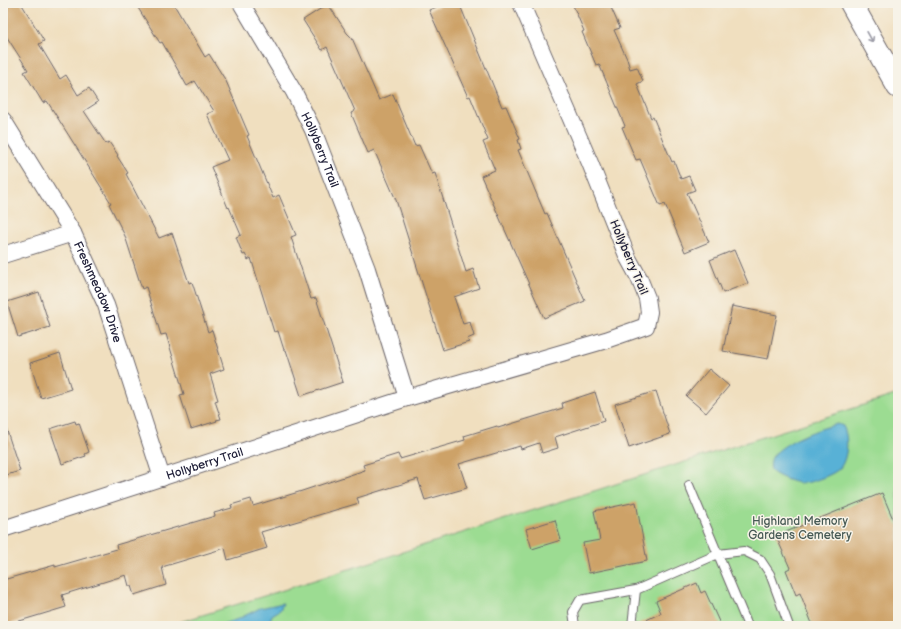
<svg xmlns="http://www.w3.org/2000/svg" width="901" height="629" font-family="'Balsamiq Sans',sans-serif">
  <rect width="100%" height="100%" fill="#f7f3e8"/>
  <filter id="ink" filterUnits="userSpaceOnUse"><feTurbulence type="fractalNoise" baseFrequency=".025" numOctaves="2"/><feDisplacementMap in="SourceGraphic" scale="8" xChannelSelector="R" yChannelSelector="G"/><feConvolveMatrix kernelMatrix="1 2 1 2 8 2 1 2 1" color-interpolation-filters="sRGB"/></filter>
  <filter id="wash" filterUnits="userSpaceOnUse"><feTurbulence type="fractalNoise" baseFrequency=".012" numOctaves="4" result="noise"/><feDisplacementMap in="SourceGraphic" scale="16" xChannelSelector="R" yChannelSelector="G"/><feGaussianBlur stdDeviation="0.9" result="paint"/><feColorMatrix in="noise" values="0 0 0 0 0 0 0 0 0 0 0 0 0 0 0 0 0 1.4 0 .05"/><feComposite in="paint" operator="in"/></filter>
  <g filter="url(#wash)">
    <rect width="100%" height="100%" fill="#f0dfbf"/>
    <path fill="#9cdc92" stroke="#5f7f66" d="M898,394v232h-731l110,-34z"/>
    <path fill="#59b1d6" stroke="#3e6a88" d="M838,424l5,2c6,10 5,32 -3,42 -5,6 -29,15 -37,15 -8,1 -26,-7 -32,-12 -1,-5 -1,-11 2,-15 12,-15 47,-28 65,-32z
      M283,603l-3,7 -8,5 -4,11h-51l21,-7 22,-11z"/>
    <g id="blocks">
      <path fill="#cda268" d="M3,3h18l23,38 -5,3 21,35 6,-4 12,20 11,-7 9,14 -14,9 22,33 3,-2 9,13 -1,1 11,17 -2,1 33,64 13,-5 17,50 3,-1 16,50 4,-2 12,39 -14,5 8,26 -3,1 6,18 -5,1 1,1 -26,8 -11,-34 4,-1 -18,-60 -5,1 -15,-48 -4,2 -17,-53 -16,-32 2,-1 -28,-45 -36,-57 -4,2 -19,-31 4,-2 -25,-39z
        M135,3h38l32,54 4,-3 17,27 23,54 -2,1 26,62 6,-3 17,40 -5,2 20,62 5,-1 27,84 -42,14 -15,-46h-2l-6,-19 -4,1 -23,-74 -3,2 -3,-6 -2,1 -7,-18 5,-2 -12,-28 -1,1 -17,-41 17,-7 -21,-46 7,-3 -19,-30 -8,5 -25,-44 -2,1z
        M446,3h13l43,104 4,-1 14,33 -2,1 3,9 -3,1 27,64 2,-1 38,88 -41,17 -63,-142 14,-6 -12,-28 5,-2 -18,-44 -2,1 -39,-87z
        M572,3h37l11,25 -6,2 13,29 3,10 7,-2 6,14 -6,3 14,34 2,-1 19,45 2,-1 7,18 8,-3 6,14 -8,3 22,49 -24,10 -20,-48 -5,2 -20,-47 -4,1 -14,-33 3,-1 -26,-62 -3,1 -14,-33 2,-1z
        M328,4l19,29 5,5 27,62 14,-6 22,52 4,-1 13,29 3,-1 31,99 7,-3 6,19 -25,9 9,27 7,-2 4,14 -7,3 2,3 -26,8 -47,-150 -22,-50 -6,3 -17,-40 4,-2 -28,-64 -5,3 -19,-30z
        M734,250l14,33 -25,10 -13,-33z
        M39,292l11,35 -32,10 -11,-35z
        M732,306l45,9 -9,44 -45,-8z
        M60,353l11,36 -30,9 -11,-35z
        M709,369l20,17 -23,27 -20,-17z
        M656,391l14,43 -41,14 -14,-44z
        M595,392l9,29 -49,16 3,11 -16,5 -3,-10 -18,6 -1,-3 -61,18 8,24 -42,12 -7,-21 -61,19 2,5 -98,29 6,16 -39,12 -3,-12 -63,19 4,18 -32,10 -3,-9h-2l-3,-11 -64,20 4,12 -63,19v-46l52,-15v2l62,-18 -1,-4 99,-29 -1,-3 18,-5 -1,-3 20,-6 2,7 49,-15 63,-21 -2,-5 35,-11 2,5 65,-19 -1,-4 33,-10 1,2 65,-20 -1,-5z
        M75,421l1,3 3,-1 10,29 -4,2 1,2 -24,8 -12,-35z
        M3,428h3l14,43 -17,5z
        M882,493l11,26h1l4,8v99h-85l-13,-33 -4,2 -10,-25 4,-2 -14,-32z
        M636,502l11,59 -58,12 -6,-30 17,-3 -6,-29z
        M555,520l6,20 -29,9 -6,-20z
        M697,583l4,10 4,-2 16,35h-83v-2l23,-11 -5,-12z"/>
    </g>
  </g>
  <g filter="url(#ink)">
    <use href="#blocks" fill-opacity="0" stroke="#6a6469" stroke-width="1"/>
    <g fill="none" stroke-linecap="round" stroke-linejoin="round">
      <g stroke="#6a6469" stroke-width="10">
        <path id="service" d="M689,485l59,141
          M636,590l82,-36 26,-3 16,8 10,15 19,52
          M575,626l-2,-14 7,-12 56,-10 -4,36"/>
      </g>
      <g stroke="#6a6469" stroke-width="18">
        <g id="minor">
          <path id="s1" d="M241,3l53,89 19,38 54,139 40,129"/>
          <path id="s2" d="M3,120l70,113 33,72 56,173"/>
          <path d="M3,255l70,-22"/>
          <path id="s3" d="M3,529l404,-131 199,-58 40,-14 3,-14 -2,-14 -8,-20 -11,-20 -38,-95 -69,-160"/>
        </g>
      </g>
      <g stroke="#6a6469" stroke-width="24">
        <path id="motorway" d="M851,3l47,84"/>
      </g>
      <use href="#service" stroke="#fff" stroke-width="8"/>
      <use href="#minor" stroke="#fff" stroke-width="16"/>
      <use href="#motorway" stroke="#fff" stroke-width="22"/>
    </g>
    <defs><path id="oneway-shaft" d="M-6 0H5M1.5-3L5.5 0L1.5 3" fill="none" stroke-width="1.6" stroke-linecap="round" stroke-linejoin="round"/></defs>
    <use stroke="#9c9ca7" href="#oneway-shaft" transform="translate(870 37) rotate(61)"/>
  </g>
  <g text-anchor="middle" stroke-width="3" stroke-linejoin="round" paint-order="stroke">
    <g font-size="12" fill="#22223b" stroke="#f7f3e8">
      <text dy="4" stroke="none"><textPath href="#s1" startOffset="167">Hollyberry Trail</textPath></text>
      <text transform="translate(629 257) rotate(67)" y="4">Hollyberry Trail</text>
      <text dy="4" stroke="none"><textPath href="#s2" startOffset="197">Freshmeadow Drive</textPath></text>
      <text dy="4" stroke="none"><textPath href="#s3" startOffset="212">Hollyberry Trail</textPath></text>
    </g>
    <g font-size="12" fill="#475a55" stroke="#f7f3e8">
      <text x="800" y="525">Highland Memory<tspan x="800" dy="14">Gardens Cemetery</tspan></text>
    </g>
  </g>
  <rect width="901" height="629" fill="none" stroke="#f7f3e8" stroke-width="16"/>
</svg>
